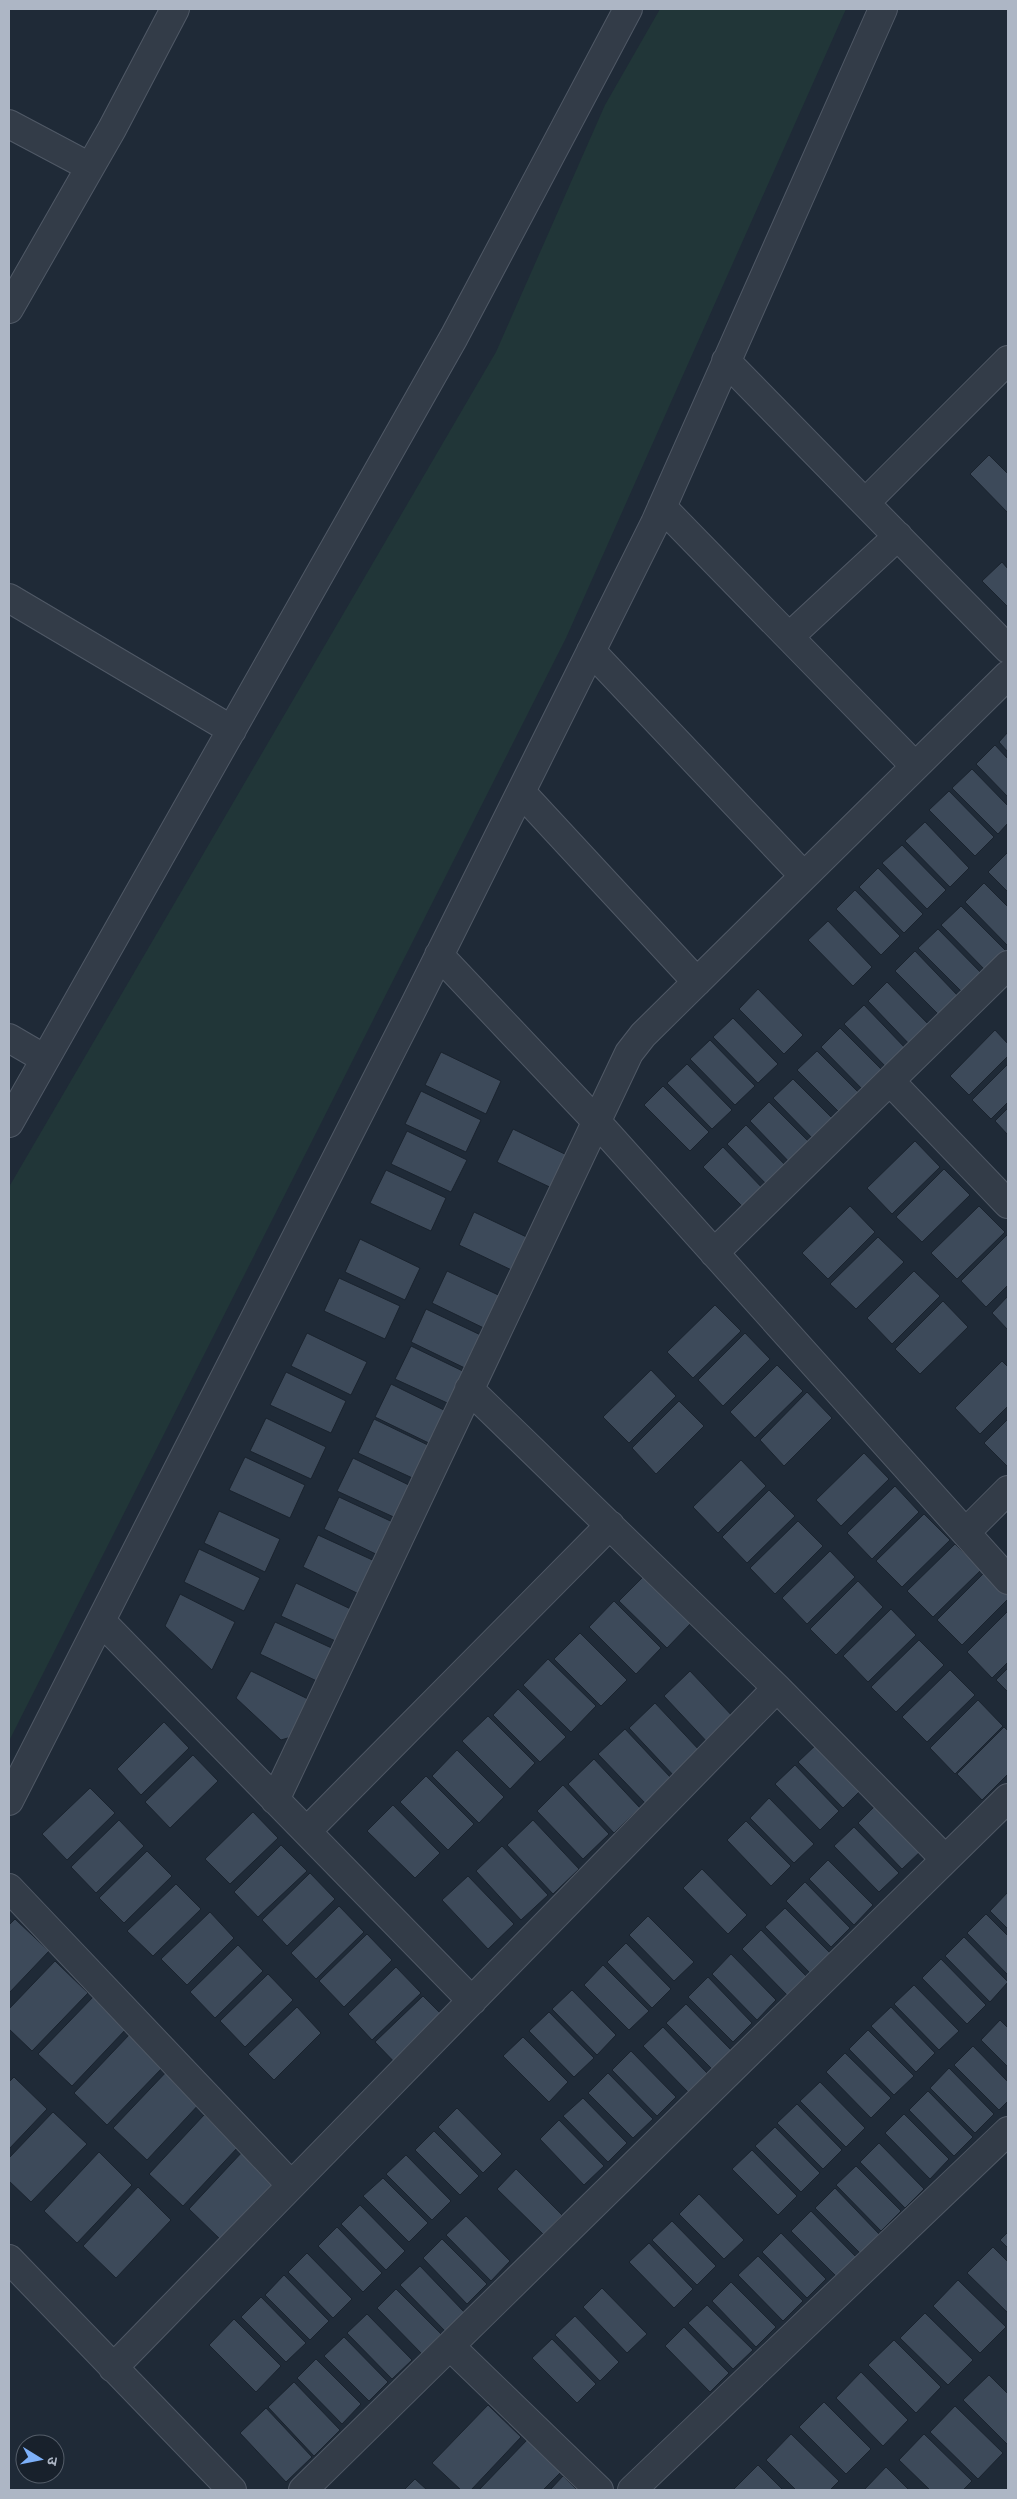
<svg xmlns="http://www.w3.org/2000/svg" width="1017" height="2499" font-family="Lato,'Noto Sans Devanagari',sans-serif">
  <rect width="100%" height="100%" fill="#1f2a37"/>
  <path fill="#213638" d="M660,9h186l-280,629 -557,1103v-554l487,-835 109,-247z"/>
  <path fill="#3d4a5a" stroke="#1a232e" d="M989,455l19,19v39l-38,-39z
    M1002,562l6,7v38l-26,-26z
    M1008,732v20l-9,-10z
    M995,745l13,14v38l-32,-33z
    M972,769l36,37v17l-10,11 -46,-46z
    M949,791l45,46 -19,19 -46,-46z
    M925,822l44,46 -19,19 -45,-46z
    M902,845l44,45 -19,19 -45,-46z
    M1008,852v40l-20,-20z
    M878,868l45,46 -19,19 -45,-46z
    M984,883l24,24v39l-43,-44z
    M855,890l45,46 -19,19 -45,-46z
    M961,906l45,45 -20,20 -45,-46z
    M828,921l44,46 -19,19 -45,-46z
    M938,929l45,46 -19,19 -46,-46z
    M915,951l44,46 -19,19 -45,-45z
    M887,982l45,46 -20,19 -44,-46z
    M758,989l45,46 -19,19 -45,-45z
    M864,1005l44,46 -19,19 -45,-46z
    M733,1018l45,46 -20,19 -45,-46z
    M840,1028l46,46 -20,19 -45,-46z
    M995,1030l13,14v12l-39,39 -19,-19z
    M710,1040l45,46 -20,19 -45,-46z
    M817,1051l45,45 -19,20 -46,-46z
    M441,1052l60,29 -15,33 -61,-29z
    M687,1064l45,46 -20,19 -45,-46z
    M1008,1064v38l-17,17 -19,-19z
    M793,1079l45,45 -20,20 -45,-46z
    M663,1086l46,46 -19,19 -46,-46z
    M421,1091l60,29 -15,32 -61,-28z
    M769,1102l45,45 -20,20 -44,-46z
    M1008,1108v27l-13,-14z
    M746,1125l45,46 -19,19 -45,-46z
    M513,1129l60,29 -15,33 -61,-29z
    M407,1131l60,29 -16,32 -60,-28z
    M915,1141l25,26 -48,47 -25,-26z
    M723,1147l44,46 -19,19 -45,-45z
    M944,1169l26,26 -48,47 -26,-25z
    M386,1170l60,28 -15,33 -61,-28z
    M850,1206l25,26 -47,47 -26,-26z
    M979,1206l26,26 -48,47 -26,-26z
    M474,1212l61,29 -15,33 -61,-29z
    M1008,1234v51l-22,22 -25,-26z
    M878,1237l26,25 -48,47 -26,-25z
    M360,1239l60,29 -15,32 -60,-28z
    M447,1271l60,28 -15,33 -60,-29z
    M914,1271l26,25 -48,48 -25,-26z
    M339,1278l61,28 -15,33 -61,-28z
    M1008,1296v34l-16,-17z
    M943,1301l25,26 -48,47 -25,-25z
    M715,1305l26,26 -48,47 -26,-26z
    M426,1309l61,29 -16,33 -60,-29z
    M307,1333l60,29 -16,33 -60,-29z
    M745,1333l25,26 -47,47 -25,-26z
    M411,1346l60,29 -15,32 -61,-28z
    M1002,1361l6,6v39l-28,28 -25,-26z
    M777,1365l26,26 -48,47 -25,-26z
    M651,1370l25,26 -47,47 -26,-26z
    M286,1372l60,29 -15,32 -61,-28z
    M391,1384l59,29 -15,33 -60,-29z
    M807,1392l25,26 -48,48 -24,-26z
    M679,1401l25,25 -48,48 -24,-26z
    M266,1418l60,29 -15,32 -61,-28z
    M374,1419l60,29 -15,33 -61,-28z
    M1008,1419v48l-24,-24z
    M864,1453l25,26 -48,47 -25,-26z
    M245,1457l60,28 -15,33 -61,-28z
    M353,1458l60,29 -15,32 -61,-28z
    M741,1460l25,26 -48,47 -25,-26z
    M895,1486l24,26 -47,47 -25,-26z
    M769,1490l26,26 -48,47 -25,-26z
    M339,1497l60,28 -15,33 -60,-29z
    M219,1511l61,28 -15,33 -61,-29z
    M924,1514l26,26 -48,47 -26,-26z
    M798,1521l25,25 -48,48 -25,-26z
    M318,1535l61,28 -16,33 -60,-29z
    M955,1544l26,26 -48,47 -26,-26z
    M199,1549l61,29 -16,33 -60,-29z
    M830,1551l25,26 -48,47 -25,-26z
    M985,1572l23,24v3l-46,46 -25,-25z
    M645,1575l47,47 -25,26 -48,-47z
    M858,1581l25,26 -47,48 -26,-26z
    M296,1583l61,29 -15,32 -61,-28z
    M180,1594l55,28 -23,48 -47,-44z
    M614,1601l47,47 -25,26 -47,-47z
    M891,1609l25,26 -48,47 -25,-26z
    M1008,1611v51l-16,16 -25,-26z
    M275,1622l61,28 -15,33 -61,-29z
    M580,1633l47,47 -26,26 -47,-47z
    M919,1640l25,25 -48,47 -25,-25z
    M548,1659l48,47 -25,26 -48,-47z
    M1008,1668v24l-12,-12z
    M950,1670l25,25 -48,47 -25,-25z
    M251,1671l61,30 -14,34 -17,5 -45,-42z
    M690,1671l46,49 -26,25 -46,-49z
    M518,1689l48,48 -26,25 -47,-47z
    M978,1700l25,26 -48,48 -25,-26z
    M655,1703l46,49 -26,25 -46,-49z
    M488,1716l47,47 -25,26 -48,-48z
    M164,1722l25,26 -48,47 -24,-26z
    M1004,1727l4,4v43l-26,26 -25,-26z
    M625,1729l46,49 -26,25 -47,-49z
    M818,1743l44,46 -19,19 -45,-46z
    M457,1750l47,47 -25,26 -47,-47z
    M193,1755l25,26 -48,47 -25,-26z
    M594,1759l46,49 -26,25 -46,-49z
    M795,1765l44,46 -19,19 -45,-46z
    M426,1776l48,48 -26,26 -48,-48z
    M563,1785l46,49 -26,25 -46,-48z
    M90,1788l25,25 -48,47 -25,-26z
    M769,1798l45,46 -20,19 -44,-45z
    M877,1804l45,46 -20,19 -44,-46z
    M393,1805l47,48 -25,25 -48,-47z
    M253,1812l25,26 -48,46 -25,-25z
    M119,1820l25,26 -48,47 -25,-26z
    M533,1820l46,49 -26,25 -46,-49z
    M746,1821l45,45 -20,20 -44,-46z
    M854,1827l45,46 -20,19 -45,-46z
    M281,1845l26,26 -49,46 -24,-25z
    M502,1846l46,49 -27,25 -45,-49z
    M147,1851l25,25 -48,47 -25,-25z
    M828,1860l45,45 -19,20 -45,-46z
    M702,1869l45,46 -19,19 -45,-46z
    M310,1873l25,26 -48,47 -25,-26z
    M468,1876l46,48 -26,25 -46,-49z
    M805,1882l45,46 -19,19 -45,-46z
    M176,1884l25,25 -48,47 -26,-25z
    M1008,1892v37l-18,-18z
    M339,1906l25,26 -48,47 -25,-26z
    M785,1908l45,45 -20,20 -45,-46z
    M210,1912l24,26 -47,47 -26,-26z
    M986,1914l22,22v39l-41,-42z
    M648,1916l46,46 -20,19 -45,-46z
    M15,1919l34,32 -40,42v-68z
    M761,1930l45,46 -19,19 -45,-46z
    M367,1934l25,26 -48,47 -25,-26z
    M964,1937l44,45 -18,20 -45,-46z
    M626,1943l45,46 -19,19 -45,-46z
    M238,1945l25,26 -48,47 -25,-26z
    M731,1954l45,46 -19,20 -45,-46z
    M941,1959l45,46 -19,19 -45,-46z
    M55,1961l33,32 -56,58 -23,-22v-20z
    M603,1965l46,46 -20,19 -45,-45z
    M396,1967l25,26 -49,47 -24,-26z
    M268,1974l25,26 -48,47 -25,-26z
    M708,1977l44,46 -19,19 -45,-45z
    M914,1985l45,46 -20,19 -45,-46z
    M572,1990l44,45 -19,20 -45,-46z
    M94,1996l33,32 -55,58 -34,-32z
    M423,1996l25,25 -48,47 -25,-26z
    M686,2004l45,46 -19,19 -46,-46z
    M297,2007l24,26 -47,47 -26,-26z
    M891,2007l44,46 -19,19 -45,-46z
    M549,2012l45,46 -20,19 -45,-46z
    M1000,2020l8,8v39l-27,-27z
    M663,2027l44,46 -19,19 -45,-46z
    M868,2030l46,46 -20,19 -45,-46z
    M129,2035l34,32 -56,58 -33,-32z
    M523,2037l45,45 -19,20 -46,-46z
    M973,2046l35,36v19l-9,9 -45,-45z
    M631,2051l45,46 -19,19 -45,-46z
    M845,2053l46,45 -20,20 -45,-46z
    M949,2068l45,46 -19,19 -45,-45z
    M169,2069l33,32 -55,59 -34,-32z
    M608,2073l45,46 -20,19 -45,-45z
    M14,2077l33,32 -38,40v-67z
    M820,2082l45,46 -19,19 -46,-46z
    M928,2091l45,46 -19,19 -45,-46z
    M583,2098l44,45 -19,19 -45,-46z
    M797,2104l45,46 -19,19 -46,-46z
    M457,2108l45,46 -19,19 -45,-46z
    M53,2112l34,32 -56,58 -22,-21v-23z
    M904,2114l45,45 -19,20 -45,-46z
    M204,2115l34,32 -55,59 -34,-32z
    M559,2120l45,46 -20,19 -44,-46z
    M775,2127l45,46 -19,19 -46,-46z
    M434,2131l45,45 -19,19 -45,-45z
    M879,2143l45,46 -19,19 -45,-46z
    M244,2150l33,32 -55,59 -33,-32z
    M752,2150l45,46 -19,19 -46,-46z
    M99,2152l33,33 -55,58 -33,-32z
    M406,2155l45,46 -19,19 -46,-46z
    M856,2166l45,45 -20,20 -45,-46z
    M516,2169l46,46 -19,19 -46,-45z
    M383,2178l45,45 -19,19 -46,-46z
    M138,2187l33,33 -55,58 -33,-32z
    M835,2188l44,46 -19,19 -45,-45z
    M699,2194l45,46 -20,19 -45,-45z
    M360,2205l45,46 -19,19 -45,-46z
    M811,2211l45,46 -20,19 -45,-45z
    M466,2216l44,45 -19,20 -45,-46z
    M672,2221l44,45 -19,19 -45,-45z
    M337,2227l45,46 -19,19 -45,-46z
    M1008,2232v16l-8,-8z
    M781,2233l45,46 -19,19 -45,-46z
    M442,2239l45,45 -20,20 -44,-46z
    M649,2243l44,46 -19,19 -45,-46z
    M993,2247l15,15v51l-41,-40z
    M307,2253l45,46 -19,19 -45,-46z
    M758,2256l45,45 -20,20 -45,-46z
    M420,2266l44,46 -19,19 -45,-46z
    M284,2275l45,46 -19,19 -45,-45z
    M958,2280l48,47 -26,26 -47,-47z
    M731,2282l45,45 -20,20 -44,-46z
    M602,2288l45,46 -20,19 -44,-46z
    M396,2289l45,45 -19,20 -45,-46z
    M261,2297l45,46 -20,19 -45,-45z
    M707,2305l46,45 -20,19 -45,-46z
    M925,2313l48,47 -25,25 -48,-47z
    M367,2314l45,46 -20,19 -45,-46z
    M575,2316l44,46 -19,19 -45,-46z
    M234,2319l47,47 -25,26 -47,-47z
    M684,2327l45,46 -19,19 -45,-46z
    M344,2337l44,45 -19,19 -45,-45z
    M552,2339l44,45 -19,19 -45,-45z
    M894,2340l47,47 -25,26 -48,-48z
    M316,2359l45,45 -19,20 -45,-46z
    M861,2372l47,48 -25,26 -47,-48z
    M989,2375l19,19v51l-45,-45z
    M294,2382l46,48 -26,26 -46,-49z
    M824,2402l47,47 -25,25 -47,-47z
    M488,2405l33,32 -50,53h-10l-29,-27z
    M955,2406l48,47 -25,26 -48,-47z
    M266,2408l46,49 -26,25 -46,-49z
    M791,2434l48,47 -9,9h-34l-30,-30z
    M924,2434l48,47 -9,9h-33l-31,-30z
    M527,2440l34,32 -18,18h-64z
    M758,2465l25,25h-50z
    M886,2467l23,23h-45z
    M563,2476l14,14h-27z
    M415,2479l12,11h-23z"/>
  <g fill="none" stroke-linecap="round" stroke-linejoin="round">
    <g stroke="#505966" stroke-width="30">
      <path id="minor" d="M9,124l81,43
        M9,309l103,-180 63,-120
        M726,361l282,288
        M865,503l143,-143
        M662,507l253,259
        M9,598l223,132
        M789,637l109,-101
        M591,651l213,225
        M521,792l176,190
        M439,955l157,166 412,459
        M9,1038l36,21
        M890,1081l118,123
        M9,1123l445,-786 174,-328
        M714,1253l294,-288
        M469,1389l308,299 168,171
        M966,1532l42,-42
        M101,1621l371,380
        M275,1800l354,-747 14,-18 365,-360
        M9,1801l407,-799 239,-479 228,-514
        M307,1831l303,-306
        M9,1888l282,297
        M9,2259l223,231
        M450,2346l149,144
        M113,2368l664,-680
        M303,2490l705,-692
        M632,2490l376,-359"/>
    </g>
    <use href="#minor" stroke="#333c48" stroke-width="28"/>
  </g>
  <rect width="1017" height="2499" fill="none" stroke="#adb6c5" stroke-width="20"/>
  <g transform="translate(40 2459) rotate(100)"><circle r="24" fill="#18212c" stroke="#545d69"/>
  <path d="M0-4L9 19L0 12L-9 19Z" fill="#7db0f9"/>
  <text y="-8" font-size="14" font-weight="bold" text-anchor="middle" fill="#adb6c5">उ</text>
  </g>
</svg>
